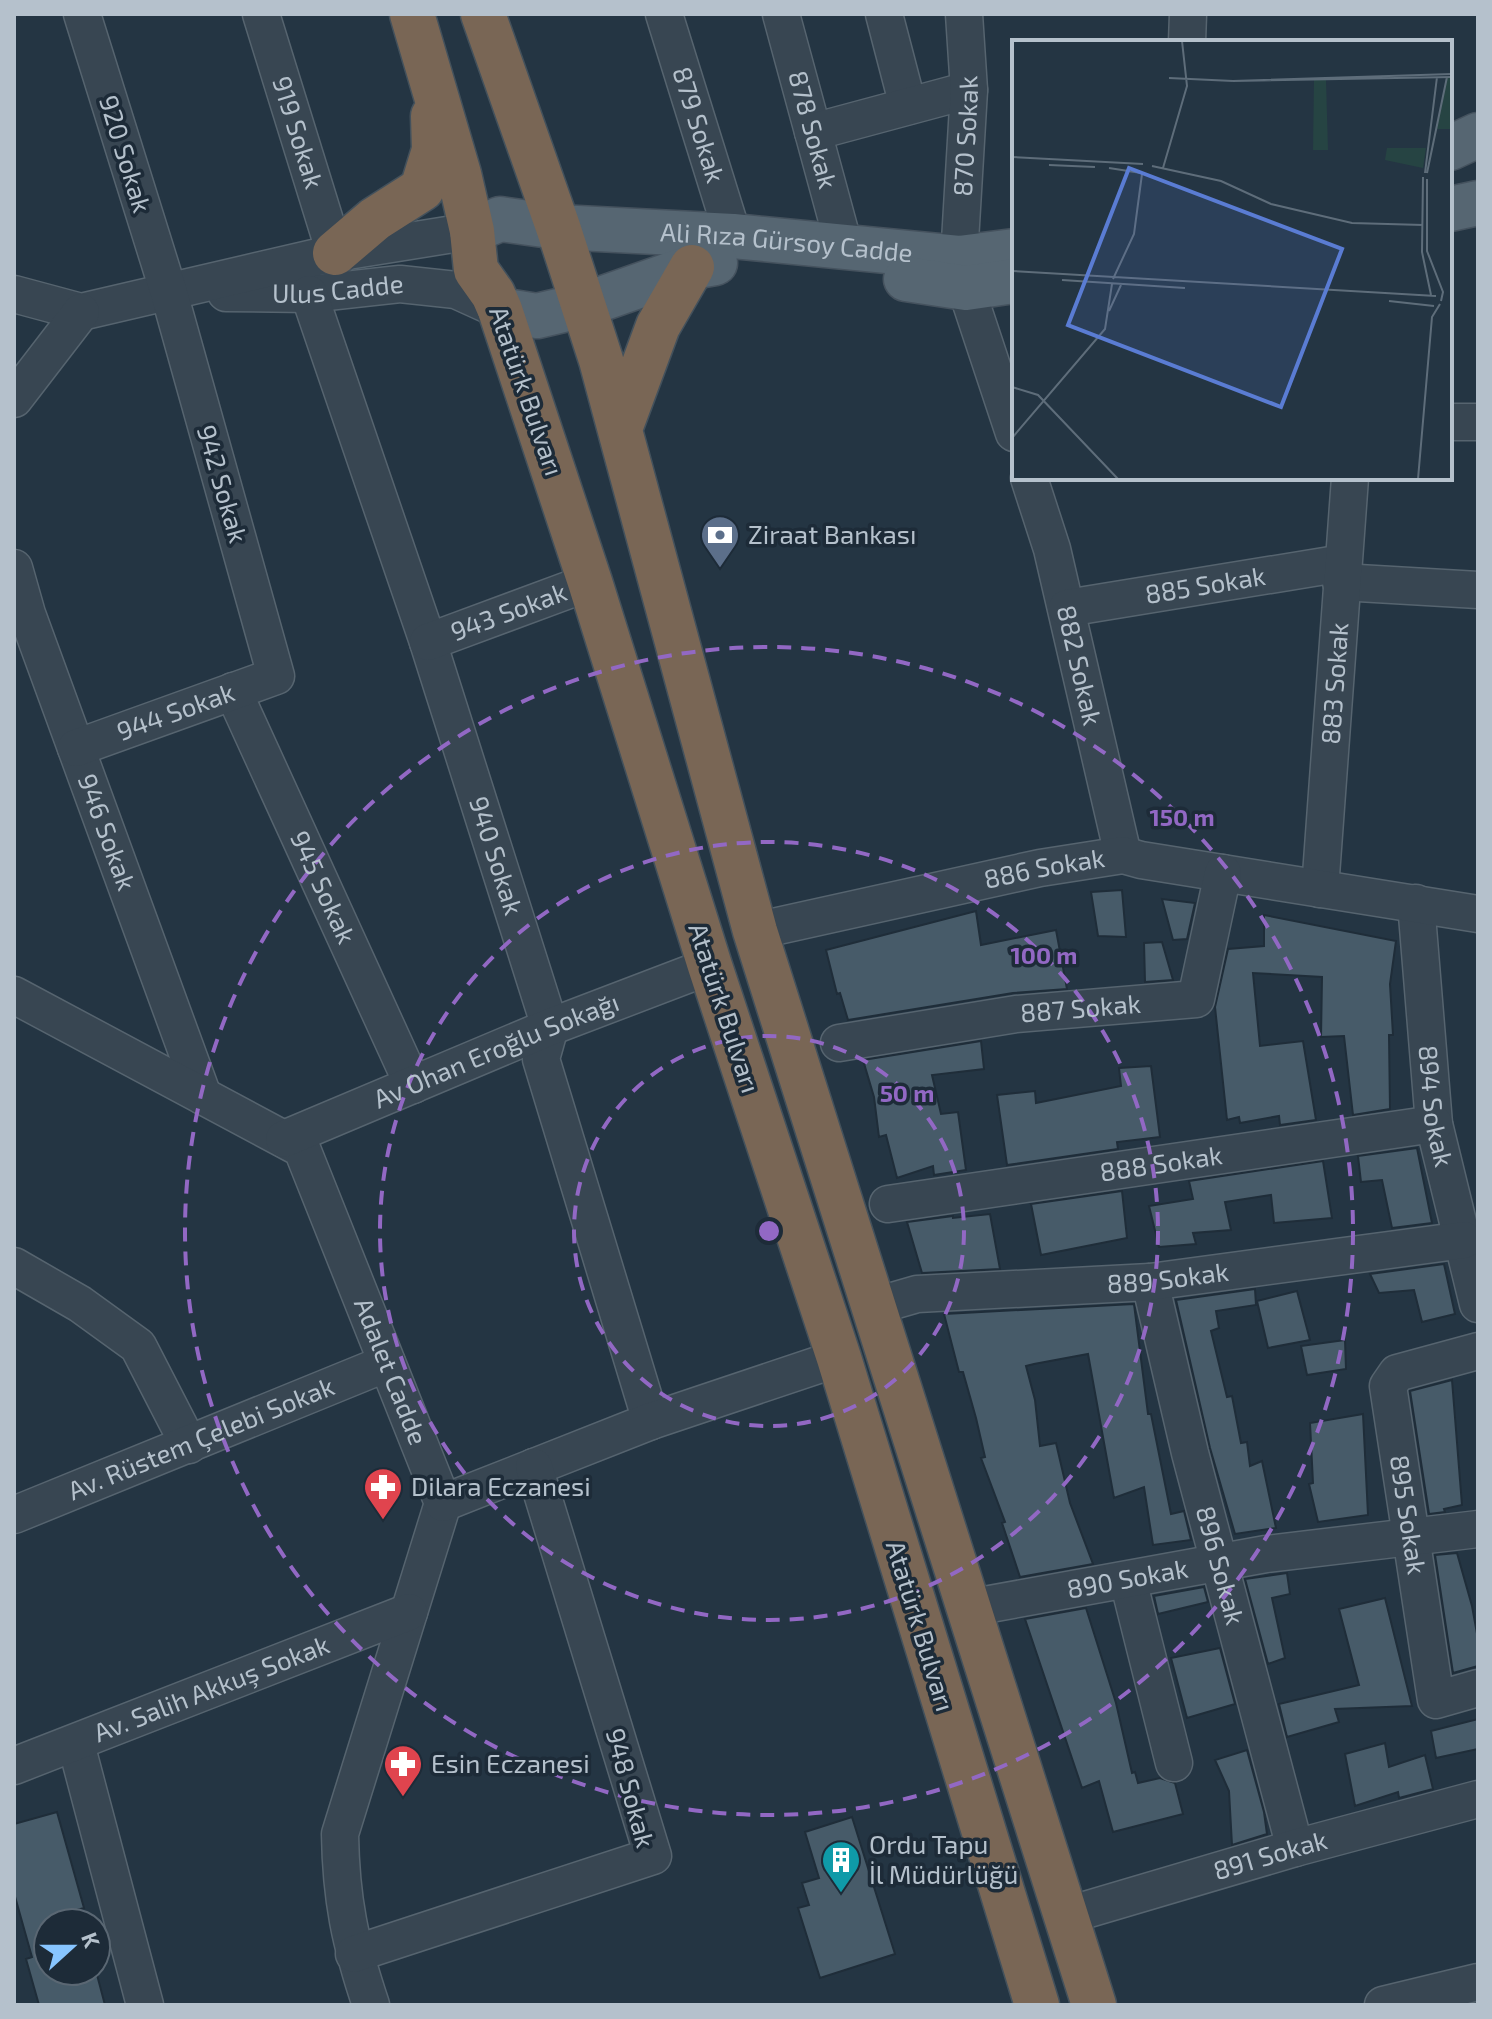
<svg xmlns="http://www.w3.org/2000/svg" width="1492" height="2019" font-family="'Exo 2',sans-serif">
  <rect width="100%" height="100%" fill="#243543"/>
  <path fill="#475b69" stroke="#1f2d39" stroke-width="2" d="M1122,890l4,47 -28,-1 -7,-44z
    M1162,899l33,4 -8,36 -14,1z
    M976,911l5,34 75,-15 11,59 -54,4 -165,27 -8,-27 -3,1 -11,-44z
    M1264,915l132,26 -6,43 3,51h-4l1,74 -37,6 -9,-79 -23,1 1,-60 -69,-4 7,73 43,-5 13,79 -36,5 -1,-9 -39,7 -1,-6 -12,3 -12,-113 13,-58 36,-3z
    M1162,942l11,38 -28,2 -1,-39z
    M981,1041l3,28 -52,6 9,39 17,-2 8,58 -32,5 -1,-9 -36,12 -11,-43 -7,2 -5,-40 -11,-37z
    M1151,1066l9,71 -43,5 1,7 -111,16 -10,-70 38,-4 1,12 85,-17 -2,-18z
    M1417,1148l15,75 -40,5 -10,-48 -21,2 -3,-26z
    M1323,1161l9,57 -58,5 -3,-28 -46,7 6,28 -38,3 3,11 -37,3 -10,-41 44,-7 -4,-18z
    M1122,1191l5,47 -86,17 -10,-51z
    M990,1214l10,55 -78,4 -15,-51 46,-6v2z
    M1444,1264l11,50 -33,8 -8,-32 -35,3 -9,-19z
    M1255,1289l1,16 -40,6 3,17 -8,3 16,66 5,-1 9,47 6,-1 3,24 12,-5 14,67 -41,6 -25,-86 -34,-148z
    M1297,1291l13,49 -42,8 -11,-47z
    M1134,1304l14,110h3l20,100 13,-3 7,29 -38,5 -9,-58 -30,11 -26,-144 -54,10 -8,2 9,34 5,46 16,-3 14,60 23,61 -73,13 -18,-54 3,-1 -24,-64 4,-1 -9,-39 -13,-46h-4l-15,-58z
    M1345,1340l1,29 -39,6 -6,-29z
    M1452,1380l10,125 -18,4 1,3 -16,2 -19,-123z
    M1363,1414l5,101 -50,7 -9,-38 4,-1 -3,-60z
    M1457,1553l15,53 6,33v27l-25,7 -18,-118z
    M1287,1573l3,21 -18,4 13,60 -17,6 -23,-85z
    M1204,1587l4,15 -50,12 -4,-18z
    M1385,1598l27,108 -77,3 4,13 -52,15 -8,-33 80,-19 -20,-76z
    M1086,1608l30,95 16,70 3,-1 3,11 22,-5 15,5 8,31 -70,18 -14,-51 -17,7 -57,-169z
    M1220,1648l15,56 -48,14 -16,-60z
    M1478,1719v30l-42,9 -5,-27z
    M1385,1743l4,24 36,-12 8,34 -34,9 -1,-6 -43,14 -10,-52z
    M1247,1750l17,62 3,22 -35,11 -3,-54 -14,-31z
    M57,1812l27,96 -36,10v53h48l9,34h-66l-13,-46 6,-2 -18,-64v-69z
    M852,1817l43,137 -75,24 -22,-70 11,-3 -7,-22 17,-5 -14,-46z"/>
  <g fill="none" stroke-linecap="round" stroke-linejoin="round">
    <g stroke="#56646f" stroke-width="39">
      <g id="minor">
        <path id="s1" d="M261,14l74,239"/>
        <path id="s2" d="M664,14l69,222"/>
        <path id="s3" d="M781,14l63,232"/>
        <path d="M884,14l24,92"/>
        <path d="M1187,42l1,-28"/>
        <path d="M813,132l156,-42"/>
        <path id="s4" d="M959,258l10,-168 -5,-76"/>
        <path d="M966,288l48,145"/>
        <path id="s5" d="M226,293l83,1 91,-10 56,6 44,20"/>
        <path d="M14,294l67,18 254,-59 137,-22"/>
        <path id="s6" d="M309,294l119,348 122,385 -9,32 110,362"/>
        <path d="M14,399l67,-87"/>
        <path d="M1450,422h28"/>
        <path id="s7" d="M1029,478l23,71 71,306"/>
        <path id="s8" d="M14,568l13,46 176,482"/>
        <path d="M1341,582l137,8"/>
        <path id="s9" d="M1067,608l276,-45"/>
        <path id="s10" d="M428,642l162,-60"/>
        <path id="s11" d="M233,691l180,394"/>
        <path id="s12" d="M76,748l200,-72 -107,-383 -87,-279"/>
        <path id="s13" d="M1320,889l30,-411"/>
        <path id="s14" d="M1416,903l18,221 44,180"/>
        <path id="s15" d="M755,931l285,-63 83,-13 18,5 337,54"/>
        <path id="s16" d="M14,995l288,154 141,354 -103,331c1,65 10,109 31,171"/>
        <path id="s17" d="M839,1043l177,-29 180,-15 27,-126"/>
        <path id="s18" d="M284,1139l266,-112 160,-61"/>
        <path id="s19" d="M888,1204l546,-80"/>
        <path d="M14,1266l66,38 58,42 51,99"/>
        <path id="s20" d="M1150,1282l40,171 105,395"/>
        <path id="s21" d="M872,1307l45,-13 233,-12 314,-42"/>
        <path id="s22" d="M1478,1351l-81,22 -9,13 48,314 42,-12"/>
        <path d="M443,1503l208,-82 188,-63"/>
        <path id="s23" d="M14,1515l373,-152"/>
        <path d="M1128,1580l46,183"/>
        <path id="s24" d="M968,1608l298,-54 212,-25"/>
        <path d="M76,1744l69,261"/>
        <path id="s25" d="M14,1766l395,-154"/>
        <path id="s26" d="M1065,1916l230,-68 183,-49"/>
        <path d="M354,1954l299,-98 -119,-389"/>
        <path d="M1383,2005l95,-23"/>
      </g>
    </g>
    <g stroke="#45525e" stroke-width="47">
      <g id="major">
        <path d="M1450,148l28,-13"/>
        <path d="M1450,209l28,-6"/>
        <path id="s27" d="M472,231l28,-12 58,8 175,9 226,22 55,-7"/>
        <path d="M906,279l60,9 48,-7"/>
        <path d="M500,310l37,6 47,-11 108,-38 23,-4"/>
      </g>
    </g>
    <g stroke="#43515c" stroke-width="47">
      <path id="highway" d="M412,14l47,160 13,57 4,39 17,24 7,16 90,272 120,384 129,392 198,647
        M483,14l75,213 43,133 154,571 339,1074
        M335,253l40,-34 47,-30 12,-39 -1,-34
        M620,429l38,-103 34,-59"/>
    </g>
    <use href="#minor" stroke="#384652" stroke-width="36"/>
    <use href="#major" stroke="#566672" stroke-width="44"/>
    <use href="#highway" stroke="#796655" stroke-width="44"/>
  </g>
  <g fill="none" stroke="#9268c4" stroke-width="4" stroke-dasharray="14 10">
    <circle cx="769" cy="1231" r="195"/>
    <circle cx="769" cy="1231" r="389"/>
    <circle cx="769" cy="1231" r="584"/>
  </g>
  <defs>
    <g id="bank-pin" transform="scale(2)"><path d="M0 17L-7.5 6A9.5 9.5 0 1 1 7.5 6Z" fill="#5c6f8a" stroke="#1d2b38"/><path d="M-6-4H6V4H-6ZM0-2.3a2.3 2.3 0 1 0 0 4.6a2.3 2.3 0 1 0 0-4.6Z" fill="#fff"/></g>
    <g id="pharmacy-pin" transform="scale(2)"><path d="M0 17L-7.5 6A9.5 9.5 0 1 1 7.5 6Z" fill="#e0444e" stroke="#1d2b38"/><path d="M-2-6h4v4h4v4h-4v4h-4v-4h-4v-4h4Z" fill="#fff"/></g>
    <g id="building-pin" transform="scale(2)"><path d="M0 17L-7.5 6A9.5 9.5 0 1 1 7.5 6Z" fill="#0f9aa8" stroke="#1d2b38"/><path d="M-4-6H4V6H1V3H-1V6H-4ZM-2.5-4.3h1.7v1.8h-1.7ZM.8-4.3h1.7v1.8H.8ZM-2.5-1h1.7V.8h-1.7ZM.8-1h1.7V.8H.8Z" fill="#fff"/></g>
  </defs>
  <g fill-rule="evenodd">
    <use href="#bank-pin" x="720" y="535"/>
    <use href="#pharmacy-pin" x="383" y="1487"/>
    <use href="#pharmacy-pin" x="403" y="1764"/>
    <use href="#building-pin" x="841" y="1860"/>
  </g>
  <g text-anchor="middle" stroke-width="7" stroke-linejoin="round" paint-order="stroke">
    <g font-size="26" fill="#b5c1cc" stroke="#1d2b38">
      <text dy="9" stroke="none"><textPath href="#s2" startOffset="116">879 Sokak</textPath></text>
      <text dy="9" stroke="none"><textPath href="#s3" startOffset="120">878 Sokak</textPath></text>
      <text dy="9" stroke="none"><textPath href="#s1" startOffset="124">919 Sokak</textPath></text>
      <text dy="9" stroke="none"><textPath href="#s4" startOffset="122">870 Sokak</textPath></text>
      <text transform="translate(125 154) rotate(73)" y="9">920 Sokak</text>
      <text dy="9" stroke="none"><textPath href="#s27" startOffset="318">Ali Rıza Gürsoy Cadde</textPath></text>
      <text dy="9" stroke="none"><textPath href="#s5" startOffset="112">Ulus Cadde</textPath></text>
      <text transform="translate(526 391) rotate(71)" y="9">Atatürk Bulvarı</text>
      <text transform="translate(222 484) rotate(74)" y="9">942 Sokak</text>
      <text dy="9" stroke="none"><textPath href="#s9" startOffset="140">885 Sokak</textPath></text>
      <text dy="9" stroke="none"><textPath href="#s10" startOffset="86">943 Sokak</textPath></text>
      <text dy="9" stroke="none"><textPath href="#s7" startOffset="194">882 Sokak</textPath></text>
      <text dy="9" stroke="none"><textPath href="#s13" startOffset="206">883 Sokak</textPath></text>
      <text dy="9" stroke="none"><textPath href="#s12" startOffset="106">944 Sokak</textPath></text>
      <text dy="9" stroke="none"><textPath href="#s8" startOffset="280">946 Sokak</textPath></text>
      <text dy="9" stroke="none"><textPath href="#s6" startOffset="592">940 Sokak</textPath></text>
      <text dy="9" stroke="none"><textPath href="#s15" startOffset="296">886 Sokak</textPath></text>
      <text dy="9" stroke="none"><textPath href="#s11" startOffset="216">945 Sokak</textPath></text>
      <text transform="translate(724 1008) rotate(72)" y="9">Atatürk Bulvarı</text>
      <text dy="9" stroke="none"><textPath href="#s17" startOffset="244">887 Sokak</textPath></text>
      <text dy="9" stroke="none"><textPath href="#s18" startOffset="230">Av Ohan Eroğlu Sokağı</textPath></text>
      <text dy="9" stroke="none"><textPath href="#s14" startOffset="204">894 Sokak</textPath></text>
      <text dy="9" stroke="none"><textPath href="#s19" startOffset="276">888 Sokak</textPath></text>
      <text dy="9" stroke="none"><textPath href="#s21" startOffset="298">889 Sokak</textPath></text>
      <text dy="9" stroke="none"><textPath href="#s16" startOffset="566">Adalet Cadde</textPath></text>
      <text dy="9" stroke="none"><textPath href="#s23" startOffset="202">Av. Rüstem Çelebi Sokak</textPath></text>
      <text dy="9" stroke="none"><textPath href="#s22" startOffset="230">895 Sokak</textPath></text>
      <text dy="9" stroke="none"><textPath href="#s20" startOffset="292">896 Sokak</textPath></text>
      <text dy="9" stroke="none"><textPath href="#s24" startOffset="162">890 Sokak</textPath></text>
      <text transform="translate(920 1626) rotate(73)" y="9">Atatürk Bulvarı</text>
      <text dy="9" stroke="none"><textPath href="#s25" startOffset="212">Av. Salih Akkuş Sokak</textPath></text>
      <text transform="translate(630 1788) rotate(75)" y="9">948 Sokak</text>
      <text dy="9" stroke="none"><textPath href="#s26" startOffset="214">891 Sokak</textPath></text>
    </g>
    <g font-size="26" fill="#b5c1cc" stroke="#1d2b38" text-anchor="start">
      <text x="748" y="544">Ziraat Bankası</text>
      <text x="411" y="1496">Dilara Eczanesi</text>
      <text x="431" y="1773">Esin Eczanesi</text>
      <text x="869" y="1854">Ordu Tapu<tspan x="869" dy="30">İl Müdürlüğü</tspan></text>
    </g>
  </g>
  <g transform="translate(1012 40)">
    <rect width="440" height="440" fill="#243543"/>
    <path d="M435,37h5v52h-16zM302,40h12l2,70h-15zM375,108h39l-3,20 -38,-8z" fill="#264443"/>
    <path fill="none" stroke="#5e6d7a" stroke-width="2" d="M440,34l-219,7 219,-4M157,38l64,3M0,117l131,7M37,125l46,2M140,126l69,15 50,23 81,19 71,2M97,128l32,5M151,128l24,-82 -5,-45M413,133l12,-96M415,133l20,-96M411,137l-1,75 9,43M415,139v72l16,41 -2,9M0,231l424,25M101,239l21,-45 8,-60M50,240l123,8M377,261l45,5M97,271l12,-26M0,347l26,8 80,84M0,398l93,-109 7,-45M406,439l14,-162 8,-13"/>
    <path fill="#5a7cd3" fill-opacity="0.15" stroke="#5a7cd3" stroke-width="4" d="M117,128l213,81 -61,158 -213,-82z"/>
    <rect width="440" height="440" fill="none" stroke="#b5c1cc" stroke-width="4"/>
  </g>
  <circle cx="769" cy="1231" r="12" fill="#9268c4" stroke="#1d2b38" stroke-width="4"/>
  <g font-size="24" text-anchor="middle" font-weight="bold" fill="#9268c4" stroke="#1d2b38" stroke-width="7" stroke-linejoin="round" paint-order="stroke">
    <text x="1182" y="826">150 m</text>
    <text x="1044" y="964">100 m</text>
    <text x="907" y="1102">50 m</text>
  </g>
  <rect width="1492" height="2019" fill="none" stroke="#b5c1cc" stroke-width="32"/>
  <g transform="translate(72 1947) rotate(69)"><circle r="38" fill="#1d2b38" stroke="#5a6773" stroke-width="2"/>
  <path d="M0-6L14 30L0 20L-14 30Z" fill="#87c5ff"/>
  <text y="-12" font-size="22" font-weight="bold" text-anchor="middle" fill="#b5c1cc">K</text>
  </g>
</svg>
